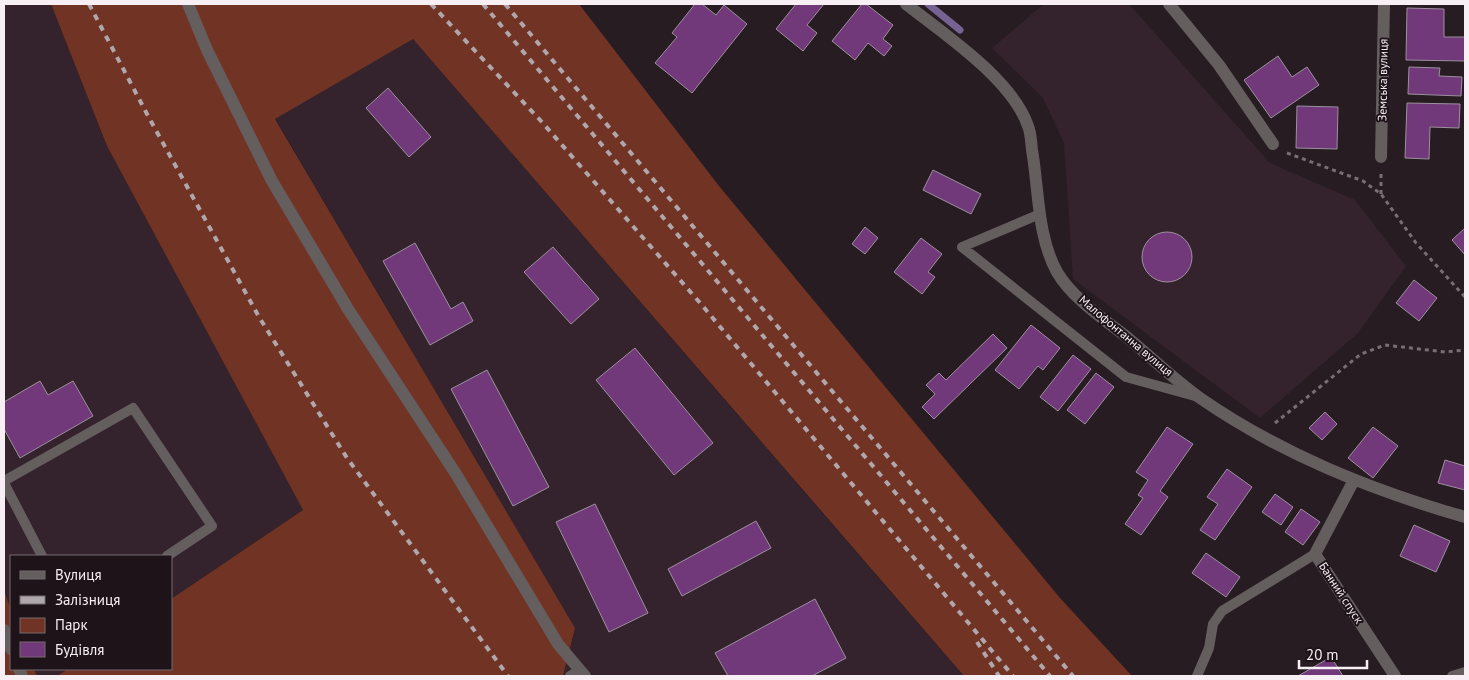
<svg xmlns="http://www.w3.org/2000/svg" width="1469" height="680" font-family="'PT Sans',sans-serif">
  <rect width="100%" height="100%" fill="#271c22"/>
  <path fill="#34232c" d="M4,4h47l56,142 196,364 -132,89v-43h-160v54l-7,-20z
    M1044,4h85l141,159 85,37 51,66 -48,67 -98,85 -187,-139 -9,-136 -21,-45 -51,-50z
    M413,39l469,543 82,94h-401l12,-48 -300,-510z
    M34,669h34l-11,7h-20z"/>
  <path fill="#713324" d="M51,4h528l140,182 341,412 72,78h-168l-551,-637 -138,80 300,509 -12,48h-506l11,-7h103v-70l132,-89 -196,-364z
    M4,590l7,20v59h23l3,7h-33z"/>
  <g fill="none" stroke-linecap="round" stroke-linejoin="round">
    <path stroke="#776294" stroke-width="7" d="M928,4l32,26"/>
  </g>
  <path fill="#71397a" stroke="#9c919d" d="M695,4h7l14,11 8,-10 23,19 -55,69 -37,-30 22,-26 -5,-4z
    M796,4h28l-17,21 10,8 -14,18 -27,-22z
    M862,4h4l27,21 -10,14 9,7 -8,10 -16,-13 -13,17 -23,-19z
    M1407,8l37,1v28h21v24l-59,-1z
    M1278,56l14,21 15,-10 12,18 -48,33 -27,-38z
    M1409,67l31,1 -1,8 23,1 -1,19 -53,-2z
    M388,88l43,49 -22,20 -43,-49z
    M1407,103l53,1 -1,24 -29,-1 -1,32 -24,-1z
    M1297,106l41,1 -1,42 -41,-1z
    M933,170l48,24 -10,20 -48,-24z
    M865,227l13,11 -13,16 -13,-10z
    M1465,228v27l-13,-15z
    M1142 257a25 25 0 1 1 50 0a25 25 0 1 1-50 0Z
    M921,238l21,16 -14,18 7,5 -13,17 -28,-22z
    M415,243l36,66 12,-7 10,19 -43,24 -47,-84z
    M553,247l46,52 -28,25 -47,-52z
    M1414,280l23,18 -18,23 -23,-18z
    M1031,325l29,23 -17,22 -5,-4 -19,23 -24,-19z
    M993,334l14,14 -73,71 -12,-12 13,-13 -9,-9 13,-12 7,7z
    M635,348l78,95 -39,32 -78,-95z
    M1073,355l18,14 -33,42 -18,-14z
    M487,370l62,117 -36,19 -62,-117z
    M1096,373l18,14 -29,37 -18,-14z
    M40,381l8,14 25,-14 20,35 -73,42 -16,-29v-27z
    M1325,412l12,12 -15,16 -13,-12z
    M1167,427l26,17 -33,47 8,6 -27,38 -16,-11 18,-26 -5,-3 10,-15 -12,-8z
    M1373,427l25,19 -25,32 -25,-20z
    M1445,460l20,6v24l-27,-7z
    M1227,469l25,18 -37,53 -15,-10 18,-26 -11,-7z
    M1275,494l18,13 -12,18 -19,-13z
    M595,504l53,109 -39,19 -53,-110z
    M1301,509l19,13 -17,23 -18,-13z
    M756,521l15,27 -89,48 -14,-27z
    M1414,525l36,16 -14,31 -36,-16z
    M1206,553l34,24 -14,20 -34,-24z
    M815,599l31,59 -34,18h-84l-13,-23z
    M1331,657l12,19h-45z"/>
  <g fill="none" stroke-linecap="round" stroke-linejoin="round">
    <path stroke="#786e73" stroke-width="3" stroke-dasharray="4 4" stroke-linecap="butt" d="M1287,153l76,28 18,13 35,49 49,54
      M1381,194v-21
      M1275,423l86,-69 24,-9 60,7 20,-2"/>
    <path stroke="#655e5f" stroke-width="10" d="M1040,214l-78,33 164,130 69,19
      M4,481l129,-73 79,118 -45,30
      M4,483l38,73
      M570,676l10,-6
      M1197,676l12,-28 4,-24 9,-13 93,-57
      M1452,676l13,-4"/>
    <path stroke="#655e5f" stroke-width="12" d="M188,4l19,46 65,131 76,128 108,165 102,170 27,32
      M906,4c38,30 106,75 122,122 3,7 3,16 4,24 7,40 5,86 25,122 15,26 48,48 71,66 24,20 47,42 72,60 81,56 171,92 265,119
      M1169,4l50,61 54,79
      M1381,157l3,-153
      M1354,480l-39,74 80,122
      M4,630l7,19
      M19,669l3,7"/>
    <path stroke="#b0a7ac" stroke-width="4" stroke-dasharray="6 6" stroke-linecap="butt" d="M89,4l58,110 112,203 88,141 161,218
      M431,4l110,117 160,183 312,372
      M483,4l567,672
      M505,4l568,672
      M977,642l22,34"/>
  </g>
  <g text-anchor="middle" stroke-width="4" stroke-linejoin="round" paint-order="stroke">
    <g font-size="12" fill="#f7eff3" stroke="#1e1319">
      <text transform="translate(1383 80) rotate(-89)" y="4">Земська вулиця</text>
      <text transform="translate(1126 336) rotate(40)" y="4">Малофонтанна вулиця</text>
      <text transform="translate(1341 593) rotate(57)" y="4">Банний спуск</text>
    </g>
  </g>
  <rect width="1469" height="680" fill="none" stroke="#f7eff3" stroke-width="10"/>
  <rect x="10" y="555" width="162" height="115" fill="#1e1319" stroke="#756b70"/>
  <rect x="20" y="571" width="25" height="8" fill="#655e5f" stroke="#756b70"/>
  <text x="55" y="580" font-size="15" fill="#f7eff3">Вулиця</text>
  <rect x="20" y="596" width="25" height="8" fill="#b0a7ac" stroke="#756b70"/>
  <text x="55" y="605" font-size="15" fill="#f7eff3">Залізниця</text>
  <rect x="20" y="618" width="25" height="15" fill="#713324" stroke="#756b70"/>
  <text x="55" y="630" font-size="15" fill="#f7eff3">Парк</text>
  <rect x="20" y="642" width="25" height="15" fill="#71397a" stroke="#756b70"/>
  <text x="55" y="655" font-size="15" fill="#f7eff3">Будівля</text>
  <path d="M1299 660v8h68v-8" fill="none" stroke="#f7eff3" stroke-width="2.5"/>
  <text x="1306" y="660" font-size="15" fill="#f7eff3" stroke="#1e1319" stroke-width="4" paint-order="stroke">20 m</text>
</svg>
